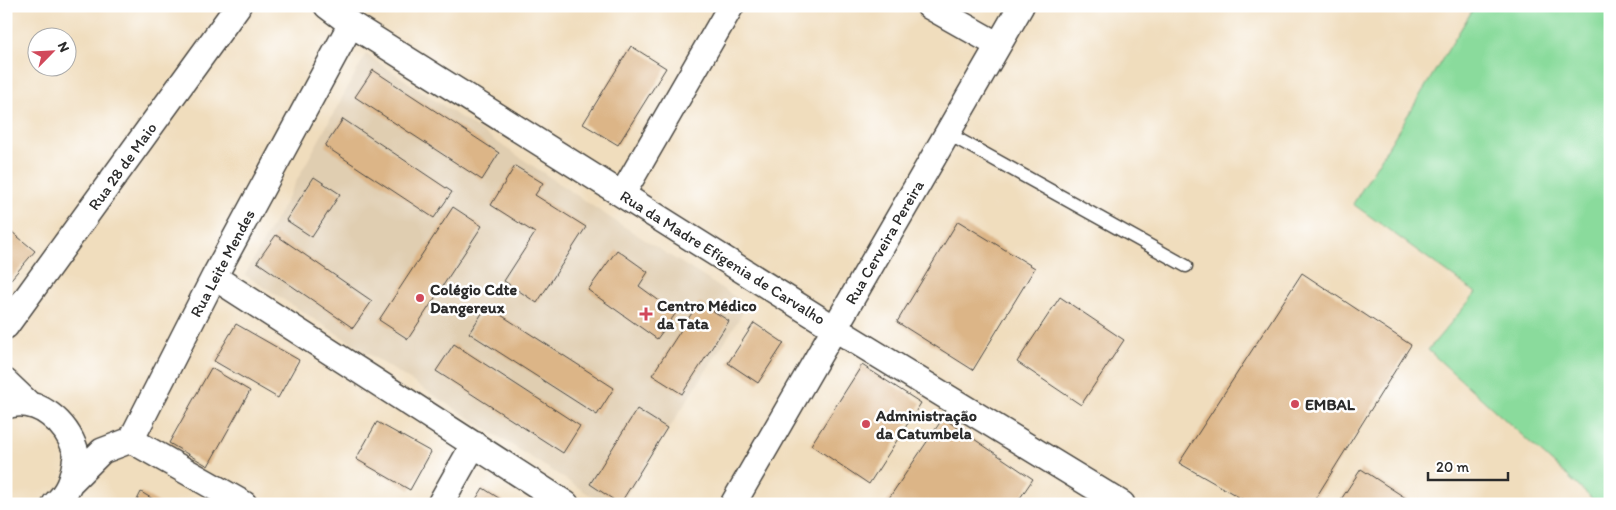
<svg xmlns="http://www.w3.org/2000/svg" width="1616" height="510" font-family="Itim,sans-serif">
  <rect width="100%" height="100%" fill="#fff"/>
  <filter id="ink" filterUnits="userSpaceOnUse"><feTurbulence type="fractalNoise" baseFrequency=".02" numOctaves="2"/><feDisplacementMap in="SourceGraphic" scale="10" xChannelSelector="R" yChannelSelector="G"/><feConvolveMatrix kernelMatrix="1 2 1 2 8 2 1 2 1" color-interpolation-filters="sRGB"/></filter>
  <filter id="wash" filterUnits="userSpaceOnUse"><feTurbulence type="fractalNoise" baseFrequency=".0096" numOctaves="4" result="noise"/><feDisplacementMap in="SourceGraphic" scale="20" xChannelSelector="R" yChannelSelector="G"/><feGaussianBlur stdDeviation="1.12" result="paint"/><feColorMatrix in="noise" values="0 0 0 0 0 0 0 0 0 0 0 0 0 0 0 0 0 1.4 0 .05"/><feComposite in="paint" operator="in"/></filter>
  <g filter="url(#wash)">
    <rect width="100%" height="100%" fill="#f0ddbd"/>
    <path fill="#e0ceb1" d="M366,54l243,163 139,88 -127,199h-17l-359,-229z"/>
    <path fill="#8adb9c" stroke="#5a8364" d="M1475,6h135v498h-12l-170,-154 48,-57 -123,-89z"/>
    <g id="blocks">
      <path fill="#dcb587" d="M631,46l35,22 -48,77 -35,-21z
        M373,70l126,83 -17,27 -127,-83z
        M343,119l109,73 -18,26 -109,-72z
        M515,166l28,17 -8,12 51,32 -49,76 -33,-22 31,-48 -44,-28z
        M314,177l26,17 -28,43 -26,-17z
        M453,207l29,19 -74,113 -29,-19z
        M958,221l77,47 -62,102 -76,-48z
        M6,227l29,24 -29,34z
        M276,235l96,66 -19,27 -96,-66z
        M617,250l31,22 -9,14 37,27 -19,26 -69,-49z
        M1302,273l109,72 -99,159h-61l-72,-41z
        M1060,297l64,43 -43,65 -64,-43z
        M699,302l30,19 -47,73 -30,-19z
        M487,306l127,82 -17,27 -128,-82z
        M754,323l30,20 -26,40 -30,-20z
        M236,324l63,36 -21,38 -64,-37z
        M454,344l126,82 -17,27 -127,-82z
        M862,365l59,38 -52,81 -58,-39z
        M211,368l39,23 -42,75 -39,-23z
        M637,409l30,19 -47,76 -30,-20z
        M943,418l90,61 -17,25h-131z
        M377,422l54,30 -21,38 -54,-31z
        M1361,469l54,35h-77z
        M483,488l25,16h-35z
        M141,492l20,12h-26z"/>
    </g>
  </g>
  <g filter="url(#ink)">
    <use href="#blocks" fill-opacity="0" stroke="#494641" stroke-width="1"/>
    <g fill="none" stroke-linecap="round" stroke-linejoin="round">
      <g stroke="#494641" stroke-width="15">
        <path id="lane" d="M947,133l239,133"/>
      </g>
      <g stroke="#494641" stroke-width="28">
        <path id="street" d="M327,6l24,18 483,304 288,176
          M929,6l69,39
          M623,193l108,-187
          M214,277l352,227
          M6,326l232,-320
          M6,382l24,23
          M6,406c32,-10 61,17 70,46 1,4 -1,8 -1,11 -3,17 -7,29 -20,41
          M131,440l113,64
          M72,481l30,-30 29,-11 83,-163 137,-253
          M440,504l34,-60
          M733,504l288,-498"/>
      </g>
      <use href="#lane" stroke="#fff" stroke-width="12"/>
      <use href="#street" stroke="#fff" stroke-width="25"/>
    </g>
  </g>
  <g fill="#d1495b" stroke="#fff" stroke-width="2">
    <circle cx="420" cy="298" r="5"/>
    <path d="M643.5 306.5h5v5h5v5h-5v5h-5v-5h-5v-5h5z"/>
    <circle cx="1295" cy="404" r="5"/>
    <circle cx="866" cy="424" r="5"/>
  </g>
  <g text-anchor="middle" stroke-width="5" stroke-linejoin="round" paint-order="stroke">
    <g font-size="16" fill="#2b2b2b" stroke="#fff">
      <text transform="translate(122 166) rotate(-54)" y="6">Rua 28 de Maio</text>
      <text transform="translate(884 242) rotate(-60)" y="6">Rua Cerveira Pereira</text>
      <text transform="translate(723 257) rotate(32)" y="6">Rua da Madre Efígenia de Carvalho</text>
      <text transform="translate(222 263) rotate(-62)" y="6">Rua Leite Mendes</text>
    </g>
    <g font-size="16" font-weight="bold" fill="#2b2b2b" stroke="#fff" text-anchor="start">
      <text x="430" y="295">Colégio Cdte<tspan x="430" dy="18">Dangereux</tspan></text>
      <text x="657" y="311">Centro Médico<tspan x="657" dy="18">da Tata</tspan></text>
      <text x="1305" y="410">EMBAL</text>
      <text x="876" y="421">Administração<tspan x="876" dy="18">da Catumbela</tspan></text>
    </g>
  </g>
  <rect width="1616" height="510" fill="none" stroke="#fff" stroke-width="25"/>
  <g transform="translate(52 52) rotate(66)"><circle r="24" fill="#ffffff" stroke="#aaaaaa"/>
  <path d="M0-4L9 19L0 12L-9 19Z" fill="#d1495b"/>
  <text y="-8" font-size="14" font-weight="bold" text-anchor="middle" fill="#2b2b2b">N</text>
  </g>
  <path d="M1428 472v8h80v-8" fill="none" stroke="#2b2b2b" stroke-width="2.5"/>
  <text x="1436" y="472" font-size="15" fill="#2b2b2b" stroke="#ffffff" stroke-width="4" paint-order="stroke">20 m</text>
</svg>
